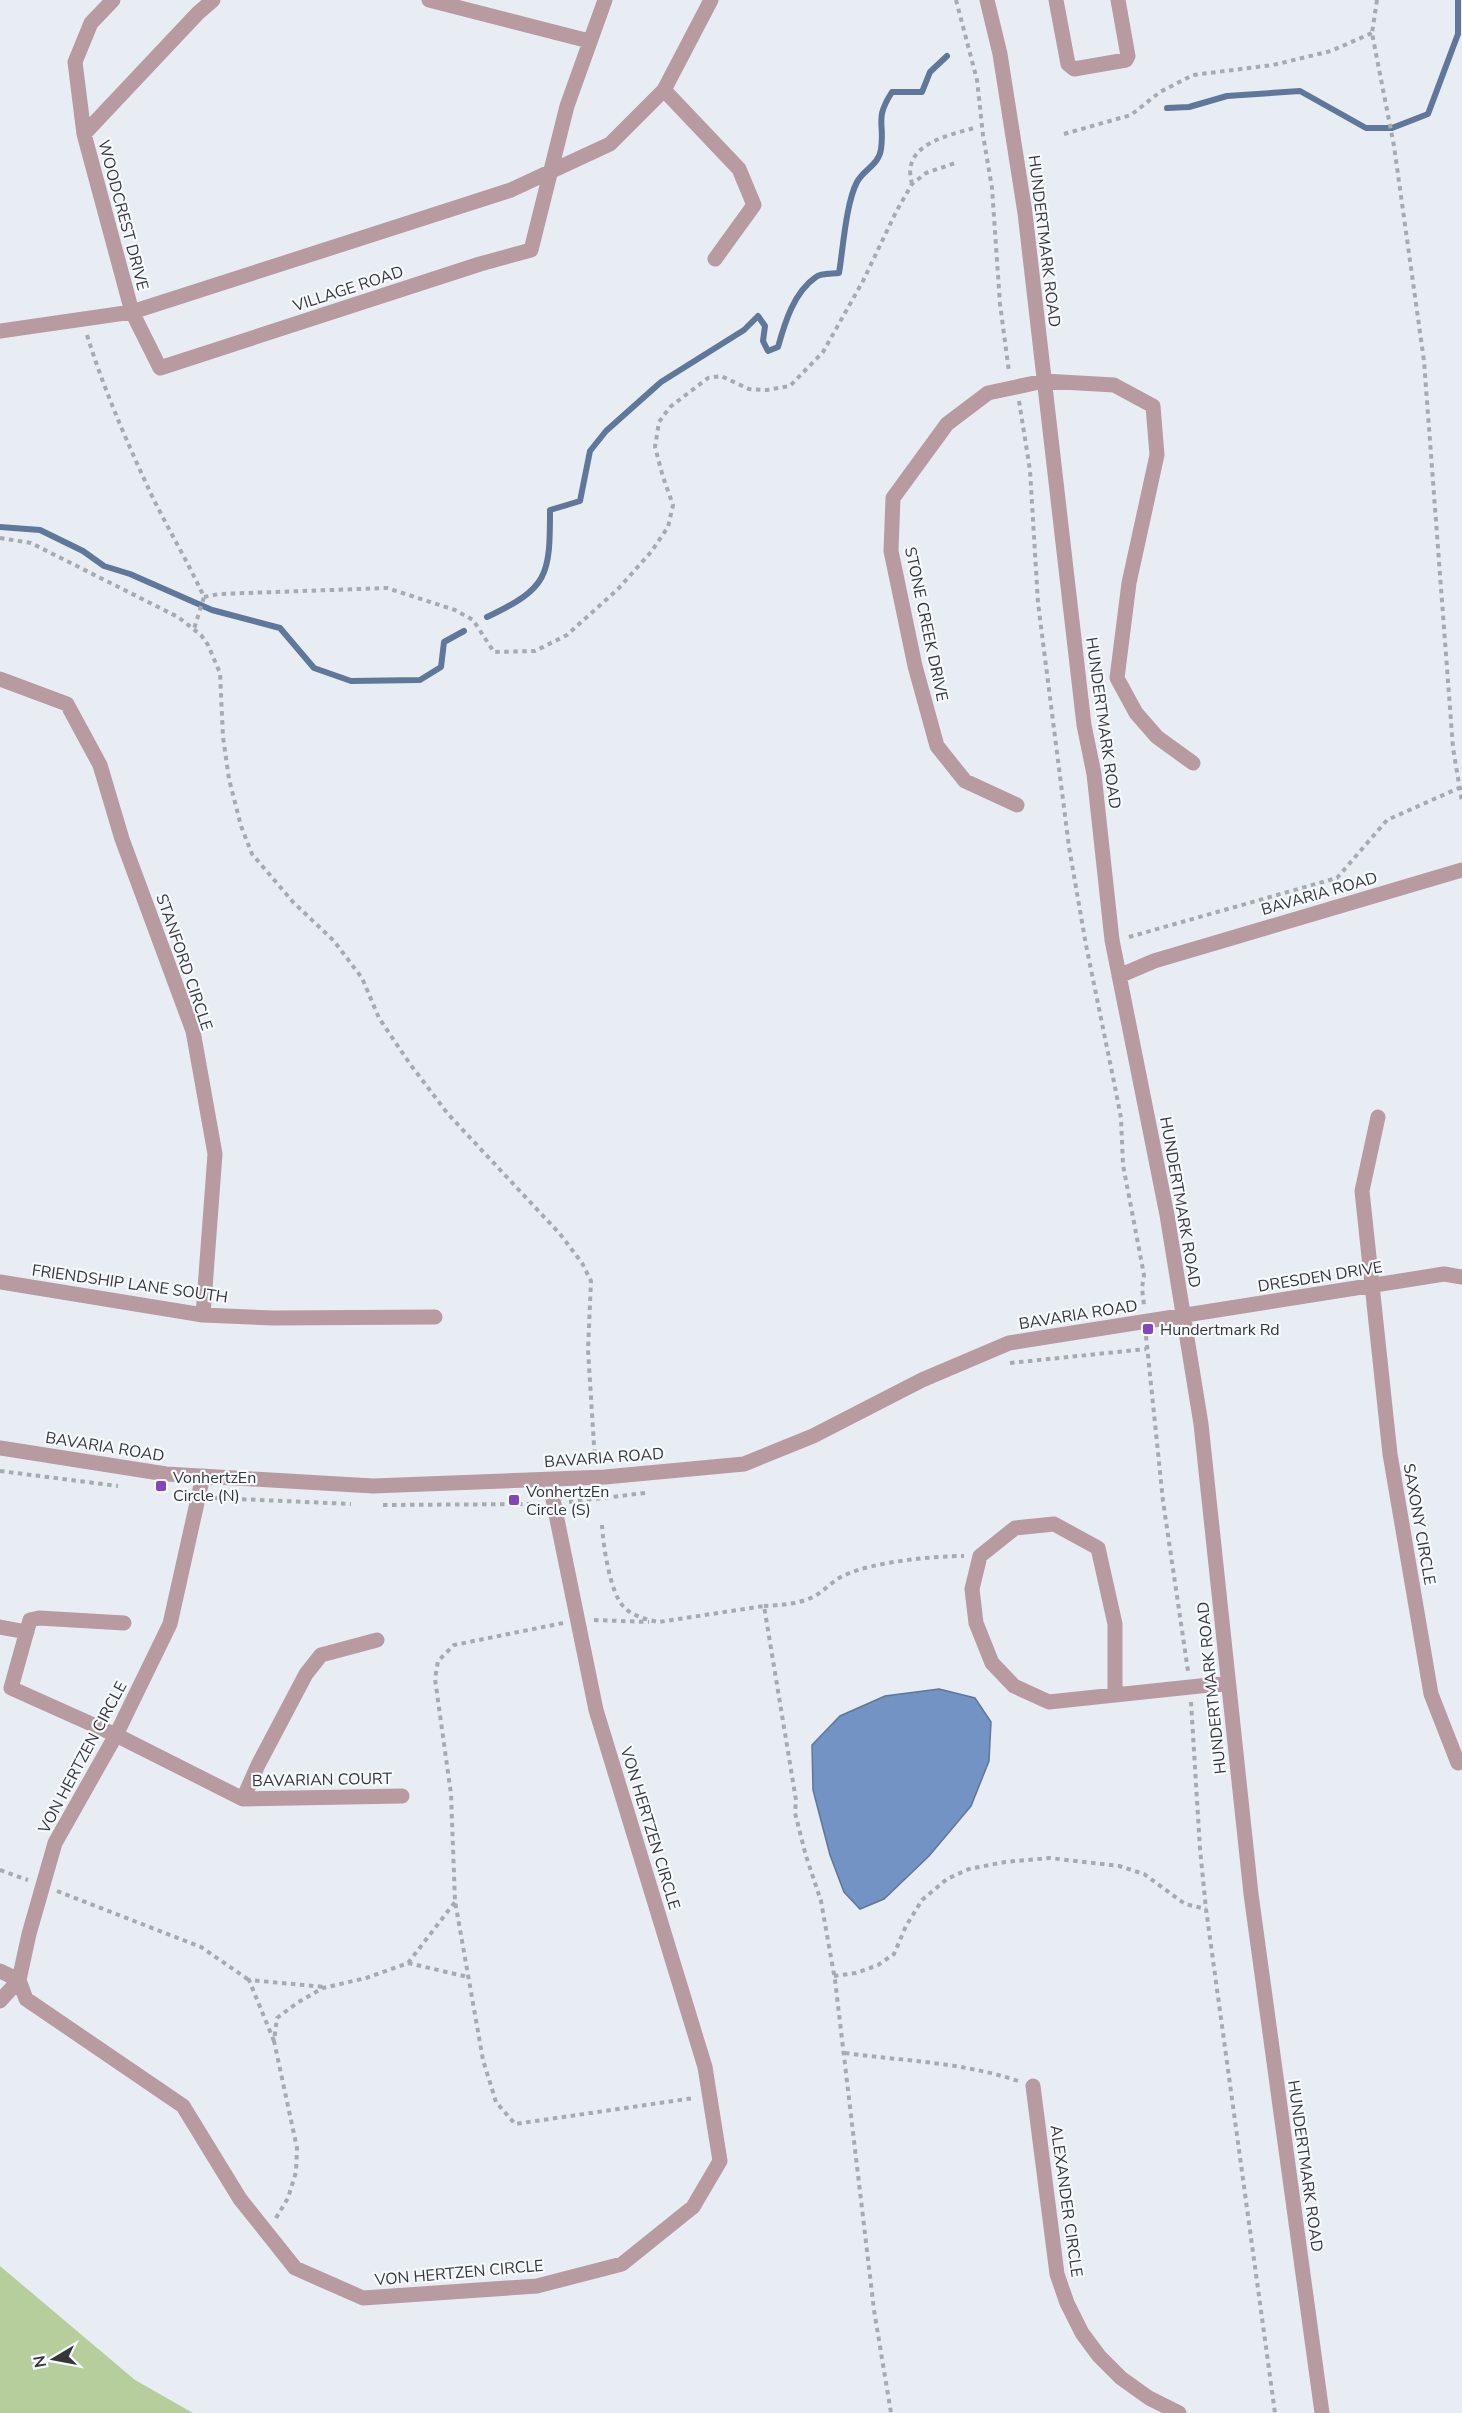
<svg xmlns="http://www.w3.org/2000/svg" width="1462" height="2413" font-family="'Nunito Sans',sans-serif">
  <rect width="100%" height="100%" fill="#e8edf4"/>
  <path fill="#b6cd9c" d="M0,2266l135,114 58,33h-193z"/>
  <path fill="#7293c3" stroke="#5f779a" stroke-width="1.5" d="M939,1689l36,9 16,24 -2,39 -18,45 -42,50 -45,43 -24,10 -16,-17 -14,-37 -17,-65 -1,-45 28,-29 45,-20z"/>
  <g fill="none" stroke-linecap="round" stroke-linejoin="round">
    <path stroke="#5f779a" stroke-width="6" d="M1167,108l22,-1 38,-11 73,-5 66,37h26l36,-14 30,-80v-34
      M0,527l40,3 43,21 21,15 26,8 82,36 68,18 34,40 37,13 69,-1 21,-13 3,-25 20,-11
      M487,617c61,-29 63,-40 63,-107l30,-9 10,-50 16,-20 55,-49 83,-52 14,-14 7,10 -2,15 5,10 10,-4c7,-25 16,-55 38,-70 5,-4 16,-3 23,-4 4,-24 7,-70 18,-91 7,-13 22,-17 24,-33 4,-27 -7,-29 11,-57h30l8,-20 17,-16"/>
    <path stroke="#a7abb0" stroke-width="4" stroke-dasharray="4.5 4.5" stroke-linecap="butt" d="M956,0l21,80 6,55 9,53 8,116 9,68
      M1377,0l-5,33 22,113 30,215 29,387 9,54
      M1064,134l67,-19 29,-23 33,-17 80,-10 58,-14 41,-18
      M912,184c-1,-5 -3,-14 -1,-19 6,-24 42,-31 63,-37
      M87,335c17,55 40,107 64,159 17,35 37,68 53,103l-10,32
      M1019,401l11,69 8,133 31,244 17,98 28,137 7,36 2,47 21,110 -2,13 2,17
      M0,538l31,5 147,74 23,18 7,10 12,28 3,64 6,42 12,47 11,28 41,48 41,39 28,37 17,40 31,46 38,50 112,120 22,29 9,18 -3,69 7,111
      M204,597l15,-3 168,-6 68,22 18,10 21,32 41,-1 32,-16 51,-46 33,-37 17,-25 5,-22 -10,-28 -8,-30 4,-25 11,-15 38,-29 13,-2 28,13 18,1 23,-4 33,-34 40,-71 33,-69 16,-28 14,-11 32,-11
      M1129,937l208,-59 50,-58 72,-32 3,1
      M1146,1336l17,165 25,170
      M1010,1363l136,-14
      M0,1471l118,15
      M215,1498l136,6
      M569,1502l76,-9
      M383,1505l154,-1
      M602,1525c1,19 8,69 22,82 8,9 24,13 35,15l105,-16 32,194 -1,13 11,43 15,45 14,79 39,330 17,103
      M764,1606c17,-1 39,-2 54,-12 9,-6 17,-15 27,-19 27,-13 89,-19 119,-19
      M594,1620l55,2
      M563,1623l-109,22 -16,16 -3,18 16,115 4,107 28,159 13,42 19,22 179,-26
      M1191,1702l9,147 6,60 69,504
      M0,1870l28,10
      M57,1891l144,56 48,33
      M408,1963l60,14
      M834,1976l22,-3 22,-8 16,-11 12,-28 16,-26 25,-21 22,-10 36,-7 45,-4 69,8 25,8 41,30 21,5
      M274,2041l-25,-61 76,7
      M845,2053c58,8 117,9 173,28
      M276,2218l12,-20 8,-26 1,-24 -23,-107 3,-23 20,-15 26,-15 43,-10 42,-15 47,-61"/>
    <path stroke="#b89aa1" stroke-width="15" d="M213,0l-15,13 -114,121 48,178 28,56 320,-104 51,-14 36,-144 38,-106
      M429,0l160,41
      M987,0l13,54 25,159 59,512 10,49 18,166 55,275 34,209 50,470 71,519
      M1056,0l12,64 6,5 52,-9 2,-4 -10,-56
      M664,90l75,79 15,36 -39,54
      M84,134l-9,-72 16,-39 22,-23
      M0,331l132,-19 379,-122 99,-46 54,-54 47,-90
      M0,679l67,25 33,61 22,74 71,192 22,123 -12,161
      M1017,805l-52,-24 -28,-35 -22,-80 -24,-115 2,-53 54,-74 41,-31 56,-12 70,4 39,21 4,49 -28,128 -12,95 19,35 21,24 36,26
      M1119,976l35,-15 308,-91
      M1378,1117l-16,74 28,263 41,240 27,69
      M0,1282l203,33 70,3 162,-1
      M0,1448l166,26 207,12 232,-9 139,-13 69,-28 109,-56 87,-37 435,-69 18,3
      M203,1476l-33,148 -54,111 -61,108 -26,91 -10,46 7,19 157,107 57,93 55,69 68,30 174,-12 85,-22 71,-57 27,-46 -15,-94 -109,-357 -47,-230
      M124,1623l-85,-5 -9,2 -19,68 105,47 127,64 159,-3
      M0,1627l27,5
      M1115,1695v-71l-17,-76 -44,-24 -39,4 -35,28 -8,33 4,34 16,40 22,23 35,16 179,-19
      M243,1799l15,-34 48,-91 15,-19 56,-15
      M0,1971l19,9 -19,21
      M1033,2086l24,188 10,29 15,30 17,23 22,22 28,20 30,15"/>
  </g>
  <g fill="#8646bb" stroke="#f7fafe" stroke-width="2">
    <rect x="1142" y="1323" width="12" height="12" rx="3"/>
    <rect x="155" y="1480" width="12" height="12" rx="3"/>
    <rect x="508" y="1494" width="12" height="12" rx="3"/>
  </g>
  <g text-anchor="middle" stroke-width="4.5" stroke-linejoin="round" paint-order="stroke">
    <g font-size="16" fill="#343639" stroke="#f7fafe">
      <text transform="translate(124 215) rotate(75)" y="6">WOODCREST DRIVE</text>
      <text transform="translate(1045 241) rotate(83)" y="6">HUNDERTMARK ROAD</text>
      <text transform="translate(348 288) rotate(-18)" y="6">VILLAGE ROAD</text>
      <text transform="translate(927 624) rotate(78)" y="6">STONE CREEK DRIVE</text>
      <text transform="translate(1104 723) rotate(82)" y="6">HUNDERTMARK ROAD</text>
      <text transform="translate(1319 893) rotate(-16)" y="6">BAVARIA ROAD</text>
      <text transform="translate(185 962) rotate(71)" y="6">STANFORD CIRCLE</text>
      <text transform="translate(1181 1202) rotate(80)" y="6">HUNDERTMARK ROAD</text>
      <text transform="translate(1320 1276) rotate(-9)" y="6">DRESDEN DRIVE</text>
      <text transform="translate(130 1283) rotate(8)" y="6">FRIENDSHIP LANE SOUTH</text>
      <text transform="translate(1078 1314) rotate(-9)" y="6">BAVARIA ROAD</text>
      <text transform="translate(105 1446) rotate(9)" y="6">BAVARIA ROAD</text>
      <text transform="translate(604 1457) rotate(-4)" y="6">BAVARIA ROAD</text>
      <text transform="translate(1420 1524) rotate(80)" y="6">SAXONY CIRCLE</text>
      <text transform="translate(1211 1688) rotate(-96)" y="6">HUNDERTMARK ROAD</text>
      <text transform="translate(82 1757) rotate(-62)" y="6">VON HERTZEN CIRCLE</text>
      <text transform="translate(322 1779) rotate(-1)" y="6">BAVARIAN COURT</text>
      <text transform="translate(651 1828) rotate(73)" y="6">VON HERTZEN CIRCLE</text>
      <text transform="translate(1306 2166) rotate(82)" y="6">HUNDERTMARK ROAD</text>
      <text transform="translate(1067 2201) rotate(82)" y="6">ALEXANDER CIRCLE</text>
      <text transform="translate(459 2272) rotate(-5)" y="6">VON HERTZEN CIRCLE</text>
    </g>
    <g font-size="16" fill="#343639" stroke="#f7fafe" text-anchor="start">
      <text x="1160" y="1335">Hundertmark Rd</text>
      <text x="173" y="1483">VonhertzEn<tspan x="173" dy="18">Circle (N)</tspan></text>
      <text x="526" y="1497">VonhertzEn<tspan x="526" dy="18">Circle (S)</tspan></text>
    </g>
  </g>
  <g transform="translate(54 2359) rotate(260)" stroke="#f7fafe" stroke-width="4.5" paint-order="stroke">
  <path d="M0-4.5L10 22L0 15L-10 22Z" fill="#343639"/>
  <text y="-9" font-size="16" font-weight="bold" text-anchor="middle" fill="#343639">N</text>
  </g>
</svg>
